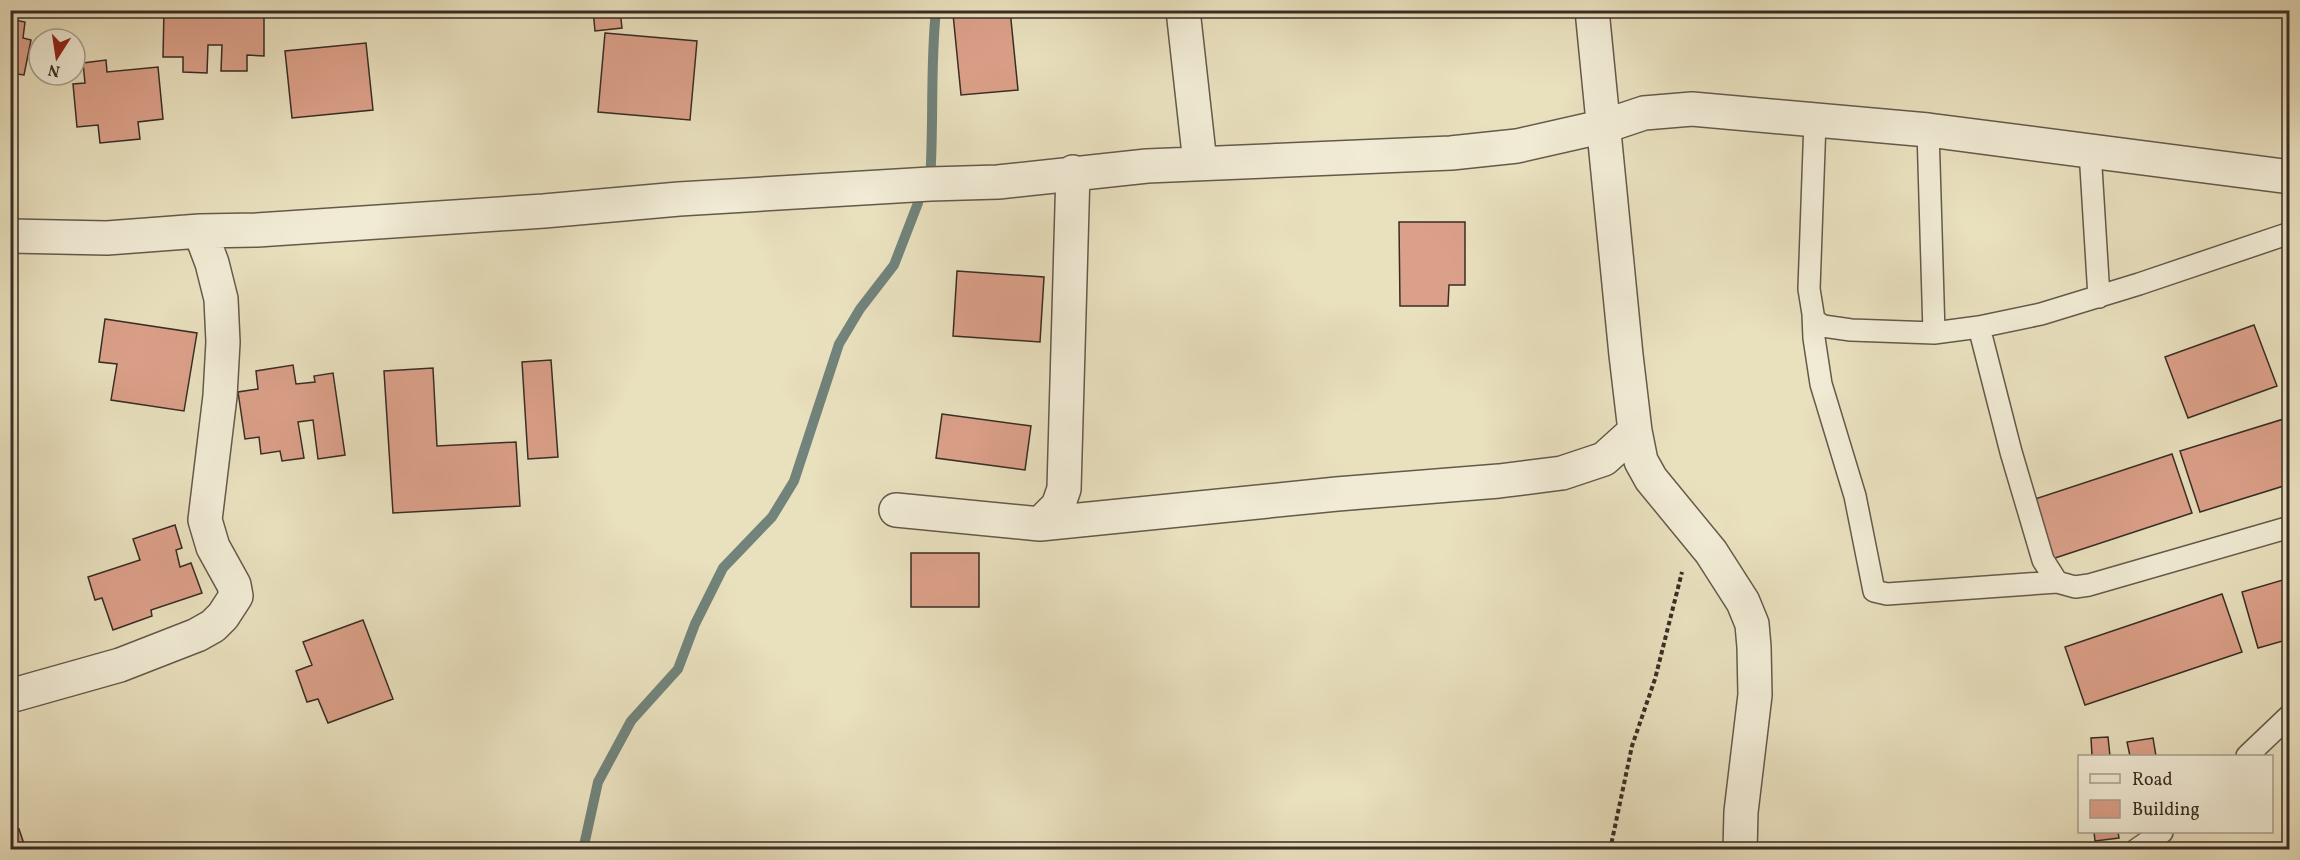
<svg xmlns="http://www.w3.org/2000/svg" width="2300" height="860" font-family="Vollkorn,serif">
  <rect width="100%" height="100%" fill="#e9e0be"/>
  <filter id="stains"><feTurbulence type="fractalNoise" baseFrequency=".00333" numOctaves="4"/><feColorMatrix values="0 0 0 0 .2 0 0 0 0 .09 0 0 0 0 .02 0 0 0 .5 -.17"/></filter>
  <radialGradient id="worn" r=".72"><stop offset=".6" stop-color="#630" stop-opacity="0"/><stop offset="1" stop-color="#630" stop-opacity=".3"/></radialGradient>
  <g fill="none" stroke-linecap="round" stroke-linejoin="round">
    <path stroke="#71837b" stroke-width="10" d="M930,181c4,-57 0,-114 6,-171
      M583,850l15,-68 33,-61 47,-52 17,-45 28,-56 49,-51 22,-36 45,-137 21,-35 34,-44 24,-62"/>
  </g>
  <path fill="#dba089" stroke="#382d25" stroke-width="1.5" d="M164,10h100v46l-17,-1v16h-26l1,-26h-14l-1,28 -24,-1v-15h-20z
    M593,10h27l2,18 -27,3z
    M992,10h18l8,80 -57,5 -8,-81z
    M10,19l15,3 -2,16 8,2 -7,35 -14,-2z
    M605,33l92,8 -7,79 -92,-8z
    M366,43l7,67 -81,8 -7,-67z
    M106,60l1,12 51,-5 5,52 -25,3 2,17 -40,4 -2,-18 -21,2 -4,-43 12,-1 -2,-20z
    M1399,222h66v63h-16l-1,21h-48z
    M957,271l87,6 -4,65 -87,-6z
    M105,319l92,14 -13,78 -73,-11 6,-36 -18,-2z
    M2254,325l23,61 -89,32 -23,-61z
    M551,360l7,97 -30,2 -6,-97z
    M293,365l3,19 19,-2 -1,-6 19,-3 12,82 -27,4 -5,-39 -15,2 6,36 -22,3 -2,-10 -19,3 -2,-17 -14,2 -7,-47 20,-3 -2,-18z
    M433,368l4,78 79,-4 4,64 -127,7 -9,-142z
    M942,414l89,12 -6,44 -89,-12z
    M2290,417v67l-90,28 -20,-61z
    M2172,454l20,59 -140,46 -20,-59z
    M175,525l7,23 -6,2 4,17 11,-4 11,30 -51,17 1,6 -39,14 -11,-32 -7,2 -7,-23 52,-17 -7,-21z
    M911,553h68v54h-68z
    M2290,578v61l-32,9 -16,-56z
    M2222,594l20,58 -157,53 -20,-58z
    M363,620l30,79 -65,24 -10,-24 -11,3 -11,-31 16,-6 -9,-23z
    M2108,737l2,19h-18l-1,-18z
    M2153,738l3,18h-26l-3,-14z
    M19,829l7,21h-16v-18z
    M2094,832h24l1,6 -24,3z"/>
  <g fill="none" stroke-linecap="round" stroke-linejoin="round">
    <g stroke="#645a4b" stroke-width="24">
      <path id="service" d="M1815,121l-6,168 5,31 9,6 28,4 83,3 45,-6 62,-13 98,-30 151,-51
        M1928,130l6,203
        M2090,151l9,146
        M1813,314l1,24 7,46 34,112 19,95 13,3 170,-12
        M1979,327l32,125 32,108 14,22 18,5 14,-2 201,-58
        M2247,756l43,-41
        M2136,850l26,-18"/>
    </g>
    <g stroke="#645a4b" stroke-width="36">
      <path id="minor" d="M1183,10l17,153
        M1592,10l34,345 9,76 6,30 10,18 60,73 32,50 9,22 2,23 1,48 -14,117 -1,38
        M10,236l97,2 93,-7 57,-1 287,-19 135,-12 251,-15 68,-2 149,-16 304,-13 66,-7 88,-20 39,-13 48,-4 236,21 362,47
        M896,510l144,14 297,-30 162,-13 63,-8 42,-14 31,-28
        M1040,524l18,-18 6,-17 9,-317
        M10,696l110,-31 77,-30 16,-9 10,-10 13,-20 -2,-11 -21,-38 -8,-27 15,-124 3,-54 -2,-43 -9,-36 -12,-32"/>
    </g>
    <path stroke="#382d25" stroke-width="4" stroke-dasharray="4.5 3" stroke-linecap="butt" d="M1610,850l22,-104 23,-67 27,-107"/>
    <use href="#service" stroke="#f1ebd5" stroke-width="21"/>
    <use href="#minor" stroke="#f1ebd5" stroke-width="33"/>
  </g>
  <rect width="2300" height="860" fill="none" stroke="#e9e0be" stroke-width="36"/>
  <rect x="12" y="12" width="2276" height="836" fill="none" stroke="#382d25" stroke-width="3"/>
  <rect x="18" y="18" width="2264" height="824" fill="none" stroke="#382d25" stroke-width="1.5"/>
  <rect x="2078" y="755" width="195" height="78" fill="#f1ebd5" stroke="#a79f8f" stroke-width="1.5"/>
  <rect x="2090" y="774" width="30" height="9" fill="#f1ebd5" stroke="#a79f8f" stroke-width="1.5"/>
  <text x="2132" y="785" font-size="18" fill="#382d25">Road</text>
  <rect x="2090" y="800" width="30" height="18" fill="#dba089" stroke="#a79f8f" stroke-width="1.5"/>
  <text x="2132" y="815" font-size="18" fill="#382d25">Building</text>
  <g transform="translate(57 57) rotate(192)"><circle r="28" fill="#f1ebd5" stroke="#a79f8f" stroke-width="1.5"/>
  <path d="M0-4.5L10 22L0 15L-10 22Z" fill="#8f2418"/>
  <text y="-9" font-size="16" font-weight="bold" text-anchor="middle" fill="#382d25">N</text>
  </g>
  <rect width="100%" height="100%" filter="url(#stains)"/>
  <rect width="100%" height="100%" fill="url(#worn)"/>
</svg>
